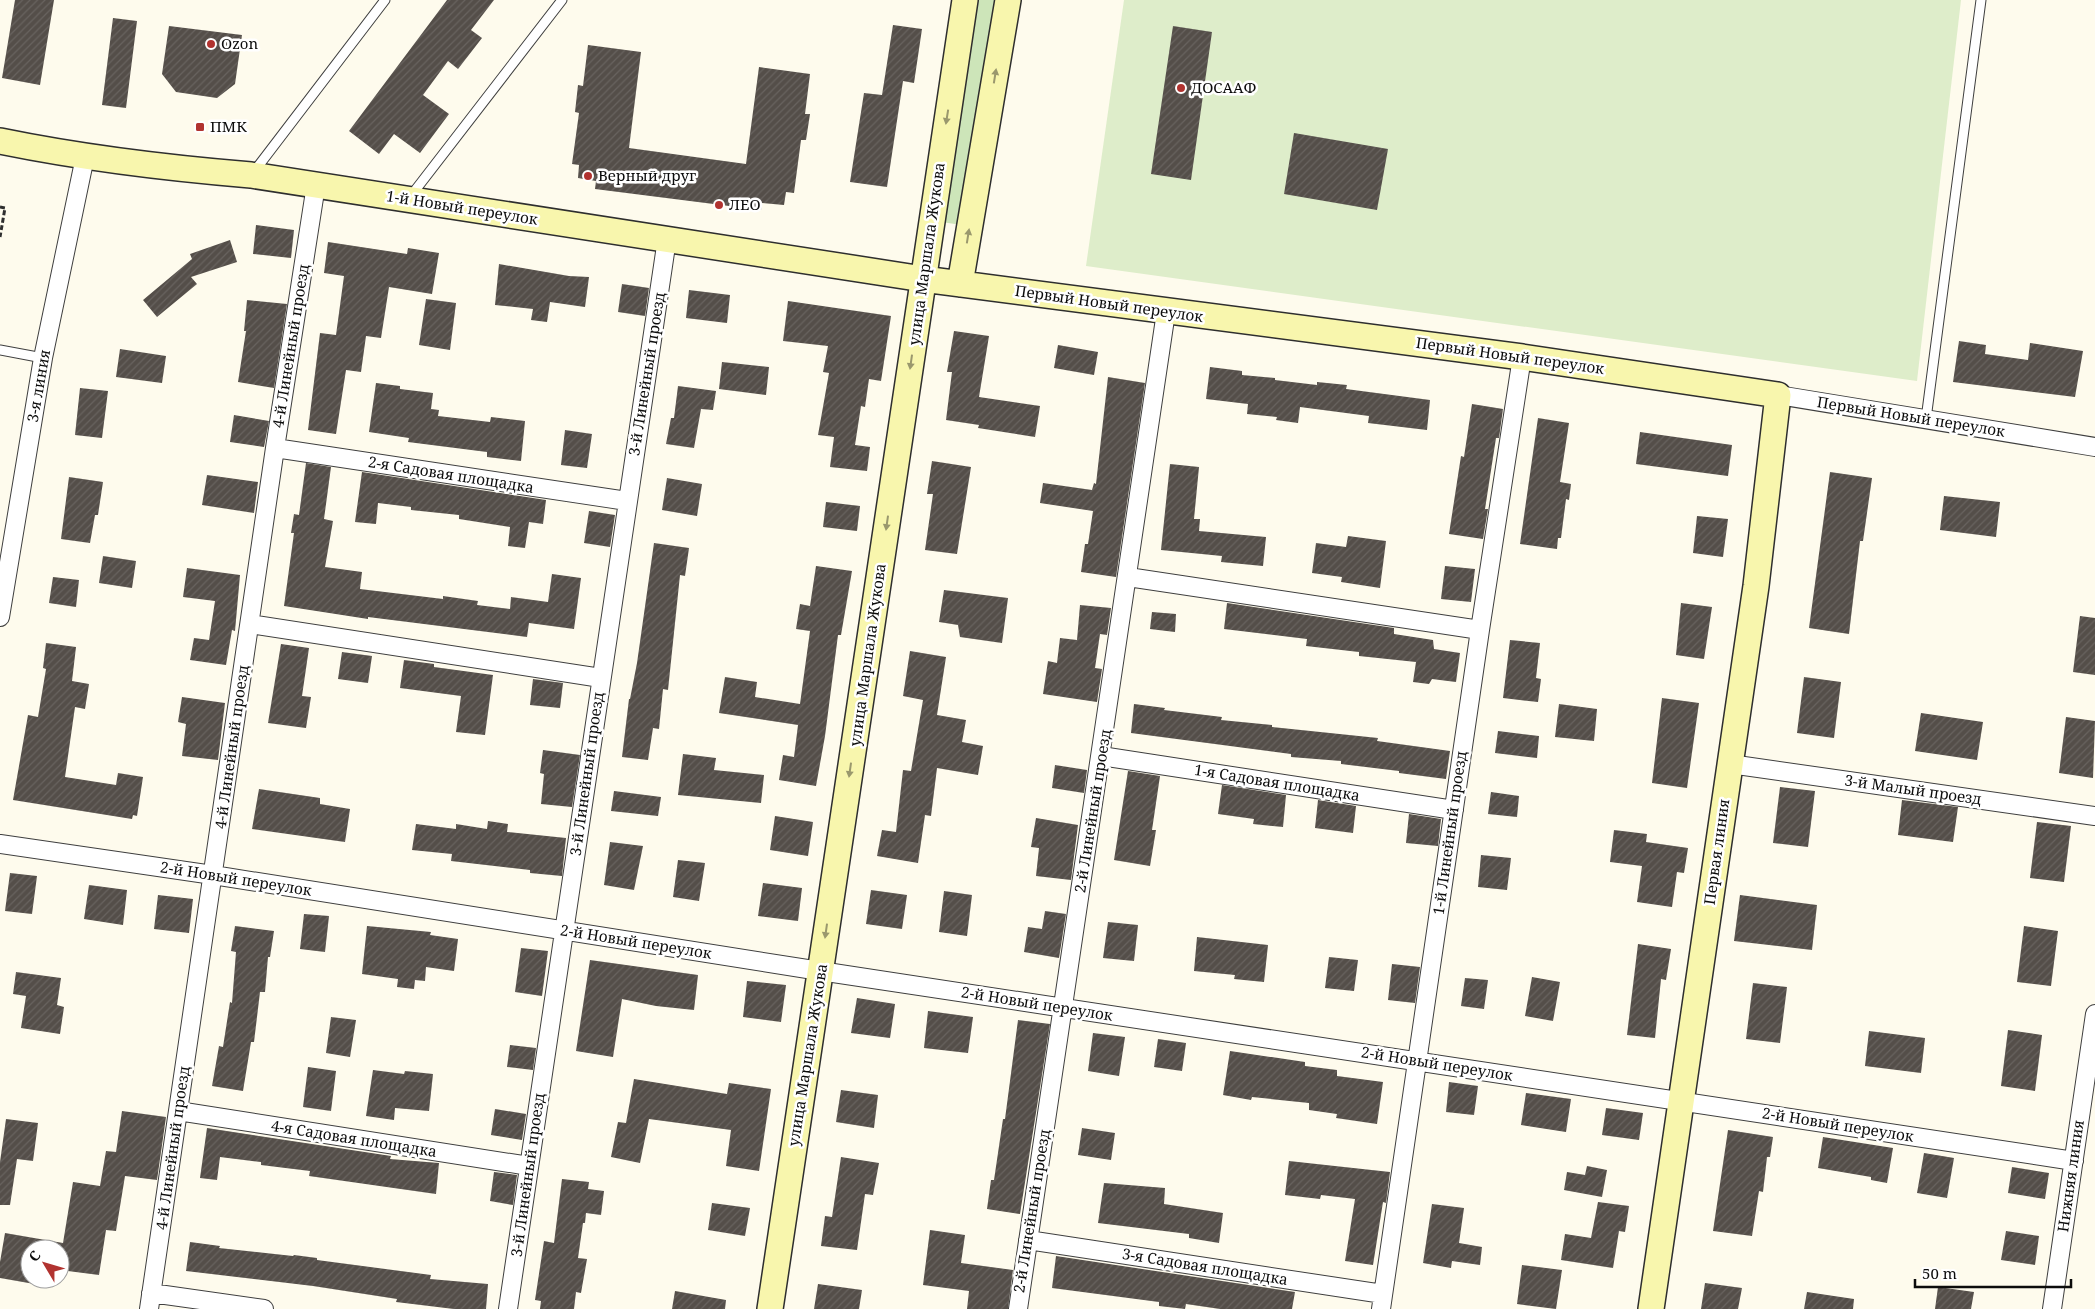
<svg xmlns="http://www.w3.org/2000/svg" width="2095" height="1309" font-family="'Noto Serif',serif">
  <defs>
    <pattern id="building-hatch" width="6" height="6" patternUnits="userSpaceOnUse" patternTransform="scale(1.25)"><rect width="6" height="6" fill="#544e49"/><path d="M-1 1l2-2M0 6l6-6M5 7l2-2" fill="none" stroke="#68635f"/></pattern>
  </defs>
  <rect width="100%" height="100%" fill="#fefbed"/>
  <path fill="#cde5b9" d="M973,0h25l-36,225 -21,-3z"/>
  <path fill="#deedca" d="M1124,0h837l-44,381 -831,-115z"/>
  <path fill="url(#building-hatch)" d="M15,0h39l-14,85 -38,-7z
    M447,0h47l-23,30 11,8 -24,31 -10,-8 -25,34 26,19 -29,39 -26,-19 -15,20 -30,-23z
    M113,18l24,3 -11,87 -24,-3z
    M893,25l29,4 -8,54 -11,-2 -16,106 -37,-5 14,-89 18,2z
    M169,26l73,9 -7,49 -18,14 -41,-6 -14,-18z
    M1173,26l39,6 -21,148 -40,-6z
    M588,45l53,7 -12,96 117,16 13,-97 51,7 -5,40h5l-4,26h-5l-7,53 -8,-1 -2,13 -22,-2 -1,7 -166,-21 1,-8 -18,-3 1,-13 -7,-1 7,-51 -4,-1 3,-27 5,1z
    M1294,133l94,16 -11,61 -93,-16z
    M256,225l38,5 -3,28 -38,-4z
    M230,240l7,22 -46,15 6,7 -40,33 -14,-17 49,-41 -2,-5z
    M328,242l79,12 1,-6 31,5 -7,41 -43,-7 -8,51 -15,-2 -5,36 -15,-2 -10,64 -28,-4 12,-97 16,2 8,-59 -20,-3z
    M499,264l70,12 20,1 -4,30 -35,-5 -3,20 -16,-2 2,-11 -38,-4z
    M622,284l27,4 -4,28 -27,-4z
    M689,290l41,5 -3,28 -41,-5z
    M426,299l30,4 -6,47 -31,-5z
    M247,300l40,4 -13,84 -36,-6 8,-51h-2z
    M788,301l103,15 -10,65 -12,-2 -4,28 -4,-1 -6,39 15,2 -3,24 -37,-4 4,-30 -16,-2 11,-62 -6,-1 5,-26 -45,-5z
    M954,331l35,5 -10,61 61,9 -5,31 -57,-9 1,-3 -33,-5 6,-48h-5z
    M1959,341l27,4 -1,9 43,6 2,-17 53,8 -8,46 -122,-15z
    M1058,345l40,7 -4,23 -40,-7z
    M120,349l46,7 -4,27 -46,-6z
    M722,362l47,5 -3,28 -47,-6z
    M1210,367l32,4v4l33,3v2l42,5v-3l30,3 -1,4 84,11 -3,30 -59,-7 1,-7 -69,-9 -2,16 -22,-3 1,-3 -30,-3 1,-10 -42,-5z
    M1108,377l37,6 -29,194 -35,-5 4,-28h3l5,-33 -53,-8 3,-20 49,7 2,-7 2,1z
    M376,383l24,3v3l33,4 -2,16 8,1 -1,6 52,6 1,-5 34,4 -4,40 -34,-4v-5l-79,-10 1,-4 -40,-6z
    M678,386l38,5 -3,19 -12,-1 -7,39 -28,-4 5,-26h3z
    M80,388l28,3 -6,47 -27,-3z
    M1472,404l31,5 -4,29h-3l-11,71h3l-5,30 -34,-5 12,-78 3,1z
    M234,415l35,6 -5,26 -34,-5z
    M1538,418l31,5 -9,59 11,2 -2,16 -3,-1 -5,39h-3l-1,11 -37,-5z
    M565,430l27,4 -5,34 -26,-3z
    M1640,432l92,13 -4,31 -92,-12z
    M932,461l39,6 -14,87 -32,-4 8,-56h-6z
    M306,463l25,4 -7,52 9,2 -8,46 37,5 -2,17 83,10v-3l35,5 -1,4 33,4 1,-12 37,5 4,-28 29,4 -7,51 -45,-6 -2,14 -159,-20v2l-84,-13 10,-73h-3l3,-19 5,1z
    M1170,464l29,3 -5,52h6l-1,12 67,6 -3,29 -42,-4 1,-6 -61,-6z
    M362,472l184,28 -3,24 -14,-2 -4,26 -17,-2 2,-19 -51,-8v-4l-48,-5v-3l-33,-4 -2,21 -21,-2z
    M1830,472l42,6 -9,63h-3l-11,93 -40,-6z
    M207,475l51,7 -4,31 -52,-8z
    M69,477l34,5 -5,33h-3l-5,28 -29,-4z
    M667,478l35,6 -5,32 -35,-6z
    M1944,496l56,6 -4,35 -56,-7z
    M826,502l34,4 -3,25 -34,-4z
    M589,511l26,4 -5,32 -26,-4z
    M1697,516l31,3 -5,38 -30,-4z
    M1348,536l38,5 -6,47 -39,-6 1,-5 -30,-4 4,-30 30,4z
    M654,543l35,5 -4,28 -5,-1 -12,115 -5,-1 -4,40 -6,-1 -5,32 -26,-3 7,-58h1l7,-36z
    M103,556l33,5 -4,27 -33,-5z
    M816,566l36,5 -11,64h-3l-13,101 -9,50 -37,-6 4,-25 11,2 4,-32 -79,-12 6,-36 32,5 -2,15 45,7 10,-73 -14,-2 4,-25 10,2z
    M1445,566l30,3 -4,33 -30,-3z
    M187,568l53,7 -5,56 -3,-1 -6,35 -36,-5 4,-22 15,2 6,-39 -32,-4z
    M53,577l26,3 -3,27 -27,-4z
    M944,590l64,8 -6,45 -42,-6 -2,-12 -19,-3z
    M1227,603l167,25v6l39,6 1,9 26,4 -4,29 -24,-3 -3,5 -16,-2 3,-20 -57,-6v-4l-53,-6 1,-7 -83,-10z
    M1681,603l31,4 -8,52 -28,-4z
    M1080,605l31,3 -4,27 -7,-1 -5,34 7,1 -5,33 -54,-8 5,-33 9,2 3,-25 17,2z
    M1152,612l24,2 -1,18 -25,-3z
    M2080,616l15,2v57l-22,-3z
    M1510,640l30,3 -4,35 5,1 -3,23 -35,-4z
    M46,643l30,4 -4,34 17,3 -4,25 -10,-2 -10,70 51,8 2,-12 25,4 -6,39 -4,-1 -1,4 -119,-19 15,-85 10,2 8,-48 -3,-1z
    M281,644l28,4 -7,48 9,1 -5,31 -38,-5z
    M910,651l36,6 -9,58 29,5 -4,22 21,4 -5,29 -41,-7 -6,48 -6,-1 -7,48 -41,-7 5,-26 14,2 7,-62 8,1 12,-71 -20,-4z
    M342,652l30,4 -4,27 -30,-4z
    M404,660l30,4v3l59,8 -8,60 -29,-3 5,-36 -61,-8z
    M1804,677l37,5 -7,56 -37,-5z
    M533,679l30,4 -3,25 -30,-3z
    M182,697l43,6 -7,57 -36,-4 4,-32 -8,-2z
    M1662,698l37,5 -12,85 -35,-5z
    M1134,704l31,4 -1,2 58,7 -1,3 51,5v2l106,11 -1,3 73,10 -4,28 -47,-6v-2l-58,-7v-3l-50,-4v-3l-160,-21z
    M1559,704l38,5 -3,32 -39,-4z
    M1921,713l62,9 -6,38 -62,-9z
    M2066,717l29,4 -2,57 -34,-5z
    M1498,731l41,5 -2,22 -42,-5z
    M543,750l37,5 -8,52 -31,-3 3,-30 -4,-1z
    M683,754l33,4 -2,12 50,5 -3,28 -83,-8z
    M1055,765l32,5 -3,23 -32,-5z
    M1128,771l32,5 -8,54h4l-6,36 -36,-6z
    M1222,785l64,10 -3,32 -30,-3 1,-5 -36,-5z
    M1780,787l35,4 -7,56 -35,-4z
    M259,789l61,9v6l30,5 -5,33 -93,-13z
    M614,791l47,6 -3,19 -47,-5z
    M1491,792l28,4 -2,21 -29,-3z
    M1318,800l38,6 -3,27 -38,-5z
    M1902,800l56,7 -5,35 -55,-7z
    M1409,814l32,5 -3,27 -32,-3z
    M775,816l38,6 -5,34 -38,-6z
    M1036,818l42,7 -7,55 -35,-4 3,-28 -8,-1z
    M488,821l20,3 -1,8 59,6 -4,38 -32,-3v-3l-79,-9 1,-7 -40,-4 4,-26 40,5v-5l31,5z
    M2037,822l34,4 -7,56 -34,-4z
    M1614,830l33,4 -1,8 42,6 -4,25 -7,-1 -5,35 -35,-5 5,-36 -32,-4z
    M610,842l33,4 -9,44 -30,-5z
    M1481,855l30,3 -4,32 -29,-3z
    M678,860l27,3 -6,38 -26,-4z
    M10,873l27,3 -5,38 -27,-3z
    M763,883l39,5 -4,33 -40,-5z
    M89,885l38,5 -4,35 -39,-6z
    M871,890l36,5 -5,34 -36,-5z
    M944,891l28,4 -5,41 -28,-4z
    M158,895l35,4 -4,34 -35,-4z
    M1740,895l77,10 -5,45 -78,-9z
    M1045,911l21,3 -7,44 -35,-6 4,-25 14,2z
    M304,914l25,2 -4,36 -25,-3z
    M1108,922l30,3 -4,36 -31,-3z
    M235,926l39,5 -4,26h-2l-3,35h-5l-6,50h-3l-8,49 -31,-5 7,-40 4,1 7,-45 2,1 4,-51 -5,-1z
    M367,926l64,6 -1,3 28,4 -4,32 -28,-4 -1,14 -10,-1 -1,9 -17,-2 1,-8 -36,-5z
    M2024,926l34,5 -7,55 -34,-4z
    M1197,937l71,8 -4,37 -30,-3 1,-4 -41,-4z
    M1638,944l33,5 -5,31 -5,-1 -6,59 -28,-3z
    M521,948l27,3 -6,45 -27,-4z
    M1329,957l29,3 -4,31 -29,-3z
    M590,960l108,15 -4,35 -38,-4 -34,-7 -9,58 -37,-6z
    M1392,964l28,3 -5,36 -27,-3z
    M16,972l45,6 -4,27 7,2 -4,27 -39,-6 5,-32 -13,-2z
    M1532,977l28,5 -7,39 -28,-5z
    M1465,978l23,2 -4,29 -23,-3z
    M747,981l39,4 -5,37 -38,-5z
    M1753,983l34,4 -7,56 -34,-4z
    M857,998l38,6 -5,34 -39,-5z
    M928,1011l45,6 -5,36 -44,-5z
    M331,1017l25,3 -6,37 -24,-4z
    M1018,1020l32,4 -30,190 -33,-5 4,-29h3l9,-61h2z
    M2008,1030l34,5 -7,56 -34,-5z
    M1869,1031l56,7 -4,35 -56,-7z
    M1093,1033l32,4 -6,39 -31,-5z
    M1158,1039l28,4 -4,28 -28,-4z
    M510,1045l26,3 -3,22 -26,-3z
    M1230,1051l75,11v4l32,4v6l46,6 -6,42 -41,-6 1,-4 -28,-4v-7l-57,-6 -1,3 -28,-5z
    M308,1067l28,4 -5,40 -28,-4z
    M373,1070l31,4 1,-3 28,3 -4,37 -34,-3 -1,12 -28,-4z
    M634,1079l93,15 2,-11 42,6 -12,82 -33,-5 5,-36 -82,-11 -9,44 -29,-6 7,-35 8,1z
    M1449,1082l29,4 -4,29 -28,-3z
    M841,1090l37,5 -4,33 -38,-6z
    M1526,1093l45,6 -5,33 -45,-7z
    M1606,1108l37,5 -4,27 -37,-5z
    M495,1109l31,5 -4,26 -31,-5z
    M122,1111l44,6 -9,63 -32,-4 -9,55 -10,-1 -7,45 -39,-5v-21h-30v30h11l-1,6 -40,-7v-16l5,-29 58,10 10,-61 27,4 6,-35 10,1z
    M6,1119l32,4 -5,38 -16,-2 -7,46h-10v-43z
    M207,1128l184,28 -1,3 49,4 -3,31 -127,-18 1,-5 -49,-6v-3l-41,-5 -3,23 -17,-2z
    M1082,1128l33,5 -4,27 -33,-5z
    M1728,1130l45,7 -3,20h-3l-4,35 -4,-1 -7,45 -39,-5z
    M1823,1137l70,11 -6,35 -16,-3v-3l-53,-9z
    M1924,1153l30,5 -7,40 -30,-5z
    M841,1157l38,6 -6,32 -8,-1 -8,56 -36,-4 4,-30 7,1z
    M1289,1161l101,11 -4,31 -3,-1 -10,63 -28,-4 10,-62 -34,-4 -1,4 -35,-4z
    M1587,1166l20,4 -5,27 -38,-7 3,-18 18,3z
    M2012,1167l37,6 -4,26 -37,-6z
    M494,1172l23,3 -4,30 -23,-4z
    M562,1179l27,3 -1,7 16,2 -3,24 -15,-2 -1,10h-2l-5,35 9,1 -6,34 -5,-1 -2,17h-34l1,-8 -6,-1 9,-59 10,2z
    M1104,1183l61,5 -1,16 59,9 -4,30 -30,-5v-4l-91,-11z
    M1598,1202l31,4 -4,26 -6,-1 -6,37 -52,-8 4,-26 26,4z
    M712,1203l38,5 -5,28 -37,-6z
    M1432,1204l32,4 -5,35 23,4 -2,18 -28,-4 -1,7 -28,-5z
    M930,1230l35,5 -4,28 52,7 -5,39h-41l2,-18 -46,-6z
    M2006,1231l33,5 -4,29 -34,-5z
    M190,1242l30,4 -1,2 74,8 1,-1 23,3v2l114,15 -1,4 58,5 -2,25h-32l-58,-7 1,-3 -84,-13 -127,-15z
    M1056,1256l239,36 -3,17h-72l-34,-5 -1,5 -26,-3v-4l-107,-14z
    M1522,1265l40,5 -6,39 -39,-5z
    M1705,1283l37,5 -4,21h-37z
    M818,1284l44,6 -3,19h-45z
    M1938,1287l36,5 -3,17h-36z
    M675,1291l51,9 -1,9h-53z
    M1807,1292l47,7 -1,10h-49z"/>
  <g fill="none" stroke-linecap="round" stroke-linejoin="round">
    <g stroke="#3f3f3f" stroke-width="11">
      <path id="lane" d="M253,173l132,-173
        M410,197l152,-197
        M0,350l43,8
        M1926,419l55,-419"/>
    </g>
    <g stroke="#3f3f3f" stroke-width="20">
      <path id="street" d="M1778,395l317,52
        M275,448l352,53
        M1128,577l352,53
        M0,617l43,-259 42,-201
        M250,624l351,54
        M1101,756l353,54
        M1730,764l365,52
        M0,844l213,31 607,96 1254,190
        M178,1111l351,55
        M1028,1240l355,54
        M151,1293l113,16
        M149,1309l126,-861 41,-263
        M508,1309l159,-1070
        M1018,1309l148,-997
        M1381,1309l99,-679 42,-273
        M2052,1309l43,-295"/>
    </g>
    <g stroke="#2e2e2e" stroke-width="28">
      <path id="secondary" d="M0,141c83,17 166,27 251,34l672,104 599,78 256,38 -22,191 -105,723
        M960,284l48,-284
        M770,1309l195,-1309"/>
    </g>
    <path stroke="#2e2e2e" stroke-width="3" stroke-dasharray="5 2.5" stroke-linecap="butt" d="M0,207l5,1 -5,29"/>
    <use href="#lane" stroke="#fff" stroke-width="9"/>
    <use href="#street" stroke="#fff" stroke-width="18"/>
    <use href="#secondary" stroke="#f8f6ad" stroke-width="25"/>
  </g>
  <defs><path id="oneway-solid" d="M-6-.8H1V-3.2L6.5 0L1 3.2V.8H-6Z" transform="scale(1.25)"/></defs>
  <g fill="#9a986d">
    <use href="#oneway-solid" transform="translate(995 76) rotate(-81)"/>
    <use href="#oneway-solid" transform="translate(947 117) rotate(99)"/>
    <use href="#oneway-solid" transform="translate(968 236) rotate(-81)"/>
    <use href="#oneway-solid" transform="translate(911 362) rotate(98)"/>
    <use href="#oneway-solid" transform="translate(887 523) rotate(98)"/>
    <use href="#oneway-solid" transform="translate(850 770) rotate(98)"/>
    <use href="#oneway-solid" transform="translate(826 931) rotate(98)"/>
  </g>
  <g fill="#b13330" stroke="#fff" stroke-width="2">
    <circle cx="211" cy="44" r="5"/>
    <circle cx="1181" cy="88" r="5"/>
    <rect x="195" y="122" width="10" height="10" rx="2.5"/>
    <circle cx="588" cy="176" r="5"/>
    <circle cx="719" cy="205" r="5"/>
  </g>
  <g text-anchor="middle" stroke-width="5" stroke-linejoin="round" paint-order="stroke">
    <g font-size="15" fill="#0c0c0c" stroke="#fff" text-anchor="start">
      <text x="221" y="49">Ozon</text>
      <text x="1191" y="93">ДОСААФ</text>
      <text x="210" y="132">ПМК</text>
      <text x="598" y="181">Верный друг</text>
      <text x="729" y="210">ЛЕО</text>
    </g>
    <g font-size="15" fill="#0c0c0c" stroke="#fff">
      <text transform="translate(462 208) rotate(9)" y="5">1-й Новый переулок</text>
      <text transform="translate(927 254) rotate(-82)" y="5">улица Маршала Жукова</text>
      <text transform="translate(1109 304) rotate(8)" y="5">Первый Новый переулок</text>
      <text transform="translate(291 346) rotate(-81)" y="5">4-й Линейный проезд</text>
      <text transform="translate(1510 356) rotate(8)" y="5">Первый Новый переулок</text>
      <text transform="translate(647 374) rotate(-81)" y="5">3-й Линейный проезд</text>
      <text transform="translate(39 386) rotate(-80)" y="5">3-я линия</text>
      <text transform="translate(1911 417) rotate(9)" y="5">Первый Новый переулок</text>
      <text transform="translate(451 475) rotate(9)" y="5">2-я Cадовая площадка</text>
      <text transform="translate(868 655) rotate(-82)" y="5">улица Маршала Жукова</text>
      <text transform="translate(232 747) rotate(-82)" y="5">4-й Линейный проезд</text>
      <text transform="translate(587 774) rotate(-82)" y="5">3-й Линейный проезд</text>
      <text transform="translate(1277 783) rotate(9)" y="5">1-я Садовая площадка</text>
      <text transform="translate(1913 790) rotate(8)" y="5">3-й Малый проезд</text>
      <text transform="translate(1093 811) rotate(-81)" y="5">2-й Линейный проезд</text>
      <text transform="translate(1450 833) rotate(-82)" y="5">1-й Линейный проезд</text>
      <text transform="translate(1717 852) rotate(-82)" y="5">Первая линия</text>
      <text transform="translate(236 879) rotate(9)" y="5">2-й Новый переулок</text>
      <text transform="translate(636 942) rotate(9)" y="5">2-й Новый переулок</text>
      <text transform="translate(1037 1004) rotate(9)" y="5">2-й Новый переулок</text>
      <text transform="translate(808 1055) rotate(-81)" y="5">улица Маршала Жукова</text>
      <text transform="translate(1437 1064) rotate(9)" y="5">2-й Новый переулок</text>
      <text transform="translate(1838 1125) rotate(9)" y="5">2-й Новый переулок</text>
      <text transform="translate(354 1139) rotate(9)" y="5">4-я Садовая площадка</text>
      <text transform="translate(173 1148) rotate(-82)" y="5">4-й Линейный проезд</text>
      <text transform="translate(528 1175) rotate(-82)" y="5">3-й Линейный проезд</text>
      <text transform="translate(2071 1176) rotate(-82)" y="5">Нижняя линия</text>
      <text transform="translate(1032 1211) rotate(-81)" y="5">2-й Линейный проезд</text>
      <text transform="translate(1205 1267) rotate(9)" y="5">3-я Садовая площадка</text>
    </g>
  </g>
  <g transform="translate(45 1264) rotate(308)"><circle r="24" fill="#ffffff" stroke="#9e9e9e"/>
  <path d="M0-4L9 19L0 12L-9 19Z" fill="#b13330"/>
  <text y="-8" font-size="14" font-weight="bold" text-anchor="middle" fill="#0c0c0c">С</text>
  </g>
  <path d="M1915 1279v8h156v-8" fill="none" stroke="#0c0c0c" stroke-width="2.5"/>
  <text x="1922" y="1279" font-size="15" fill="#0c0c0c" stroke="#ffffff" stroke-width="4" paint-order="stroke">50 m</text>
</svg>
